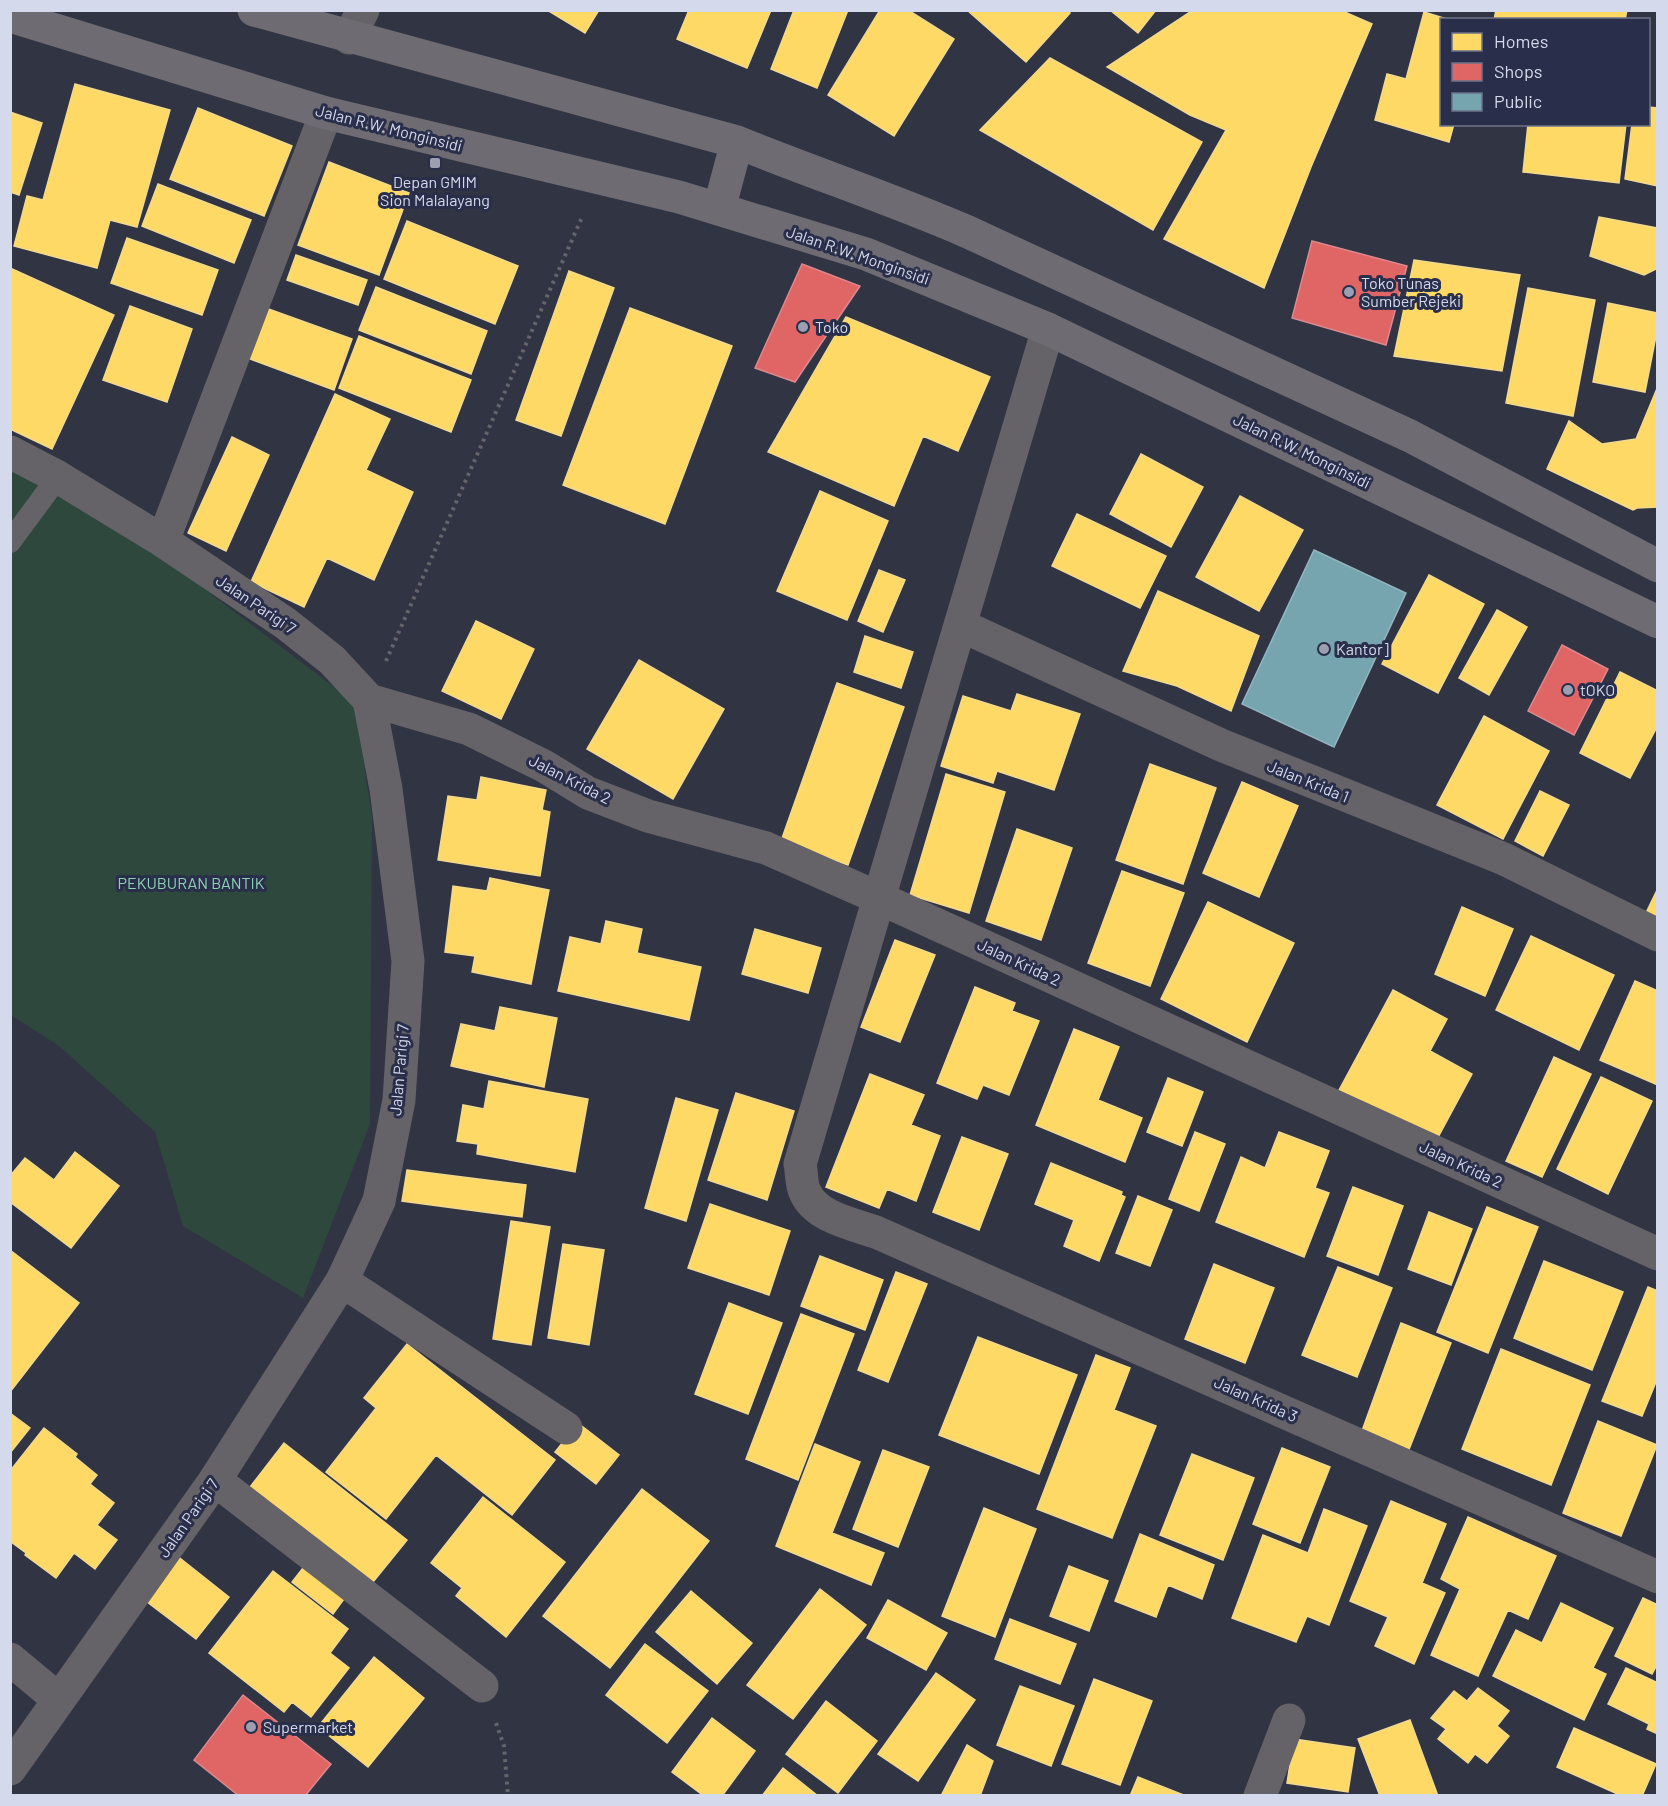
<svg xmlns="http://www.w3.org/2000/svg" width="1668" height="1806" font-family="Barlow,sans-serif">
  <rect width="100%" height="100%" fill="#313442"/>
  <path fill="#2f483e" d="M10,459l78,38 140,110 126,95 18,115 -2,307 -67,174 -120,-72 -28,-94 -96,-86 -48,-31z"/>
  <path fill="#ffd966" stroke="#f2d98e" stroke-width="1.5" d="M547,10h52l-14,23z
    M689,10h82l-24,58 -70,-29z
    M794,10h54l-31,78 -46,-19z
    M880,10h28l46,29 -60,97 -66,-41z
    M967,10h100l3,3 -44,49z
    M1110,10h46l-18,23z
    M1193,10h147l32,14 -61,143 -47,121 -100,-49 62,-109 -36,-15 -83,-48z
    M1496,10h131l-2,10h-131z
    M1424,12l26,8h-8v104h12l-5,18 -74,-22 12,-46 19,5z
    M1050,58l152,84 -49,88 -173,-100z
    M75,84l95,26 -33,117 -27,-7 -13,48 -83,-22 13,-50 16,4z
    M1648,107l10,1v78l-33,-7 7,-55h16z
    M198,108l94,38 -28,70 -94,-37z
    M10,112l32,11 -23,72 -9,-3z
    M1528,124h98l-7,59 -96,-11z
    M329,162l80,31 -30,82 -81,-30z
    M158,184l93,36 -17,43 -92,-37z
    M1599,217l59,11v40l-14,7 -54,-19z
    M407,221l111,45 -23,58 -111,-45z
    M127,238l91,32 -16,45 -91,-32z
    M296,255l71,25 -9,25 -71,-25z
    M1414,260l106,15 -18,96 -108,-15z
    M10,268l104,47 -62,134 -42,-20z
    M569,271l45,17 -53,148 -45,-16z
    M376,287l111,44 -16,43 -112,-44z
    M1528,288l67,12 -22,116 -67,-13z
    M1608,303l50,10v13l-13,66 -52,-10z
    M130,306l62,23 -25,73 -64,-22z
    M263,307l89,32 -18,51 -89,-33z
    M630,308l102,38 -67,178 -102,-39z
    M846,317l144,60 -32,74 -35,-15 -29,70 -126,-54z
    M359,336l112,44 -20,52 -112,-44z
    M1658,386v121l-21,1 -4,2 -86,-41 22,-48 33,23 34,-5z
    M335,394l55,25 -24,51 47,22 -39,88 -47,-22 -23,49 -53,-25z
    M232,437l37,18 -43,96 -38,-18z
    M1141,454l62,33 -32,60 -61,-33z
    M820,491l68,30 -41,99 -70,-29z
    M1240,496l63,34 -44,81 -63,-34z
    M1077,514l89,42 -26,52 -88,-42z
    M879,570l26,10 -22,52 -25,-11z
    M1429,575l55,29 -46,89 -56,-29z
    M1158,591l101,45 -28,75 -54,-25 -54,-15z
    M1497,610l30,17 -38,68 -30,-17z
    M476,621l58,28 -33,70 -59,-28z
    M865,636l48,16 -12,36 -47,-16z
    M639,660l85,49 -51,90 -86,-50z
    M1620,672l38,19v34l-28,53 -50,-25z
    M837,683l67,24 -56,158 -67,-24z
    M1017,694l63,20 -26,76 -57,-19 -4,12 -52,-17 22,-70 48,15z
    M1484,716l65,35 -46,88 -66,-34z
    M1150,764l66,24 -33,96 -67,-24z
    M946,774l59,18 -36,121 -59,-18z
    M481,777l65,13 -4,20 8,2 -10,64 -102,-16 10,-64 29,4z
    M1242,782l56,24 -39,91 -56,-24z
    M1540,791l29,14 -26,51 -28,-15z
    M1017,829l55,19 -31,92 -55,-19z
    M1122,871l62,22 -34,93 -62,-23z
    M490,878l59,12 -18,94 -59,-12 3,-16 -30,-4 8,-66 34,5z
    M1658,888v33l-13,-6z
    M1208,902l86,41 -47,99 -86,-43z
    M1462,907l51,22 -28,67 -50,-22z
    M606,921l36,8 -5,24 64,14 -12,53 -131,-29 12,-54 31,7z
    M755,929l66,19 -13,45 -66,-19z
    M1531,936l83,39 -35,75 -83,-40z
    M895,940l40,15 -35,87 -39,-15z
    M1635,981l23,10v94l-58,-25z
    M975,987l40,16 -3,8 27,10 -30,74 -26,-10 -6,14 -40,-16z
    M1393,990l54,29 -17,32 42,23 -36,67 -99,-47z
    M500,1007l57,11 -13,69 -93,-21 10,-42 34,7z
    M1074,1029l45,18 -21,53 44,18 -17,44 -89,-37z
    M1554,1057l37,17 -49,103 -36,-16z
    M870,1074l54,21 -13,30 29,11 -24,65 -29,-12 -8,19 -53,-21z
    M1601,1077l51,24 -44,93 -51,-25z
    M1168,1078l35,14 -21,54 -35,-14z
    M489,1081l99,18 -13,73 -98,-18 1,-10 -21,-3 6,-36 21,4z
    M736,1093l58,18 -27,89 -59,-20z
    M676,1098l42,12 -32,111 -41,-13z
    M1195,1132l30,12 -26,67 -30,-12z
    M1279,1132l50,19 -14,37 14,5 -25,64 -88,-35 25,-65 24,11z
    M962,1137l46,17 -29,76 -46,-18z
    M75,1152l44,34 -48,62 -61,-46v-26l15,-18 29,22z
    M1051,1163l71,29 -1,3 4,2 -26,64 -35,-15 10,-26 -39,-16z
    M407,1170l119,15 -4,32 -120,-16z
    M1353,1187l50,19 -25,69 -51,-19z
    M1138,1196l34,14 -22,56 -34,-13z
    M710,1204l80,27 -21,64 -81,-27z
    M1487,1207l51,20 -50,126 -51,-21z
    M1429,1212l43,17 -21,56 -43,-16z
    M511,1221l39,6 -19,118 -38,-6z
    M563,1244l41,6 -15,95 -41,-7z
    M10,1250l69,53 -69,89z
    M820,1256l63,24 -18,50 -64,-24z
    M1544,1261l79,31 -31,78 -78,-32z
    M1214,1264l60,24 -29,75 -60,-24z
    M1338,1267l54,21 -35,89 -55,-22z
    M896,1272l31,12 -39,98 -30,-12z
    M1648,1287l10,4v86l-16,39 -40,-15z
    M729,1303l53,20 -34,91 -53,-20z
    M801,1314l53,20 -56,146 -52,-21z
    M1401,1323l50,20 -45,114 -47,-18z
    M978,1337l99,38 -38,99 -100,-39z
    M407,1344l148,116 -43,55 -76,-60 -50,64 -60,-47 50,-64 -12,-10z
    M1501,1349l89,36 -39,100 -89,-36z
    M1096,1355l34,13 -16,42 42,16 -44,112 -75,-29z
    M10,1413l20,15 -20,25z
    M1598,1421l59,24 -36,91 -58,-23z
    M578,1423l41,32 -23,29 -41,-32z
    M44,1428l33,26 -2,3 22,18 -7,9 24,19 -17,22 20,15 -22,29 -21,-16 -18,25 -31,-23 1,-2 -16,-12v-70z
    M284,1443l123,97 -38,47 -122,-96z
    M815,1444l45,18 -28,71 52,20 -13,32 -95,-39z
    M1282,1448l48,19 -30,76 -47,-19z
    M883,1450l46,17 -31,80 -45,-18z
    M1192,1454l62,24 -31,82 -63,-25z
    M642,1489l67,52 -99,127 -67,-52z
    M483,1497l82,65 -59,75 -50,-41 6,-8 -31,-25z
    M1391,1501l55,23 -24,59 23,10 -31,71 -39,-18 13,-29 -38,-16z
    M984,1508l52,21 -41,108 -53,-21z
    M1324,1509l43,17 -38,99 -22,-9 -11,26 -64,-24 31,-83 45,18z
    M1468,1517l88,39 -28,63 -20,-9 -30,66 -47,-21 29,-66 -19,-10z
    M1140,1534l74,31 -12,34 -34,-14 -12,32 -41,-16z
    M176,1555l53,42 -33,42 -54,-41z
    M306,1564l41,31 -14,19 -41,-32z
    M1069,1566l39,15 -19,50 -39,-15z
    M273,1571l75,58 -18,24 19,15 -38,49 -19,-15 -8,10 -75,-59z
    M820,1589l46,36 -73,94 -46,-34z
    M691,1591l61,52 -35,41 -61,-52z
    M1643,1598l15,7v58l-6,11 -37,-18z
    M888,1600l59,33 -21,37 -59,-32z
    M1561,1603l52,25 -20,40 13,6 -22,46 -91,-44 23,-46 26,13z
    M1010,1619l66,25 -16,40 -65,-25z
    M645,1644l63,47 -41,52 -61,-48z
    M374,1657l50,41 -56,69 -50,-40z
    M1626,1668l32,15v51l-11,-5 2,-5 -41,-20z
    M936,1673l39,27 -57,81 -40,-27z
    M1094,1679l58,22 -32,84 -58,-21z
    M1020,1686l54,20 -23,60 -54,-21z
    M1478,1688l31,23 -12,15 12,10 -22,27 -12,-9 -7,9 -30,-24 8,-10 -15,-11 23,-27 13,10z
    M826,1701l51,40 -39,52 -52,-39z
    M712,1718l43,33 -33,45h-18l-32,-24z
    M1410,1720l28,76h-58l-22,-57z
    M1574,1728l82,36 -14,32h-20l-65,-29z
    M1294,1739l61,9 -7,44 -61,-9z
    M967,1745l26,16 -13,35h-39z
    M783,1768l35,28h-56z
    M1138,1777l48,19h-56z"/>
  <path fill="#e06666" stroke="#dc888e" stroke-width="1.5" d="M1312,241l95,25 -21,79 -94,-27z
    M802,264l58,22 -65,96 -40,-14z
    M1562,645l46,24 -34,66 -46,-24z
    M243,1695l88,69 -26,32h-66l-45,-36z"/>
  <path fill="#76a5af" stroke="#92b5c1" stroke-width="1.5" d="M1314,550l92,43 -72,154 -92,-43z"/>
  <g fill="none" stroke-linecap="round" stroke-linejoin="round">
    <path stroke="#65646b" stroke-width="4" stroke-dasharray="3 4.5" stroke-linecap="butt" d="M386,661l197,-446
      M496,1723l8,23 4,50"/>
    <path stroke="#666368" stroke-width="22" d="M10,542l48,-65"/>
    <path stroke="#666368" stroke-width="33" d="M349,38l14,-28
      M1048,329l-248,835c2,9 1,20 5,28 11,26 49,32 73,41l780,344
      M163,541l163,-428
      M960,625l261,120 283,114 154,76
      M369,700l100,29 75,37 44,27 60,23 118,32 113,50 779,356
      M342,1281l224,147
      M215,1480l267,206
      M10,1659l48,40
      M1260,1796l29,-76"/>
    <path stroke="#666368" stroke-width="33" d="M10,452l48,25 105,64 122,82 47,37 37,40 17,89 22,172 -9,139 -20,101 -37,80 -127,199 -205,289"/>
    <path stroke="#6e6b73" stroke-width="33" d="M254,10l483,132c76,31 155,57 231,90l442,204 248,130
      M10,16l316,97 353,84 187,57 182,75 610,293
      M719,209l18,-67"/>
  </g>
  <g fill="#9b9fb0" stroke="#292f4a" stroke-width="2">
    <rect x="429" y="157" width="12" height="12" rx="3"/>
    <circle cx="1349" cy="292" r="6"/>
    <circle cx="803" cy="327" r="6"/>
    <circle cx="1324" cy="649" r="6"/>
    <circle cx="1568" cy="690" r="6"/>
    <circle cx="251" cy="1727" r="6"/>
  </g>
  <g text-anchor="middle" stroke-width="6" stroke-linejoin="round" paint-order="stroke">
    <g font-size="16" fill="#d4d9eb" stroke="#292f4a">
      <text transform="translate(389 128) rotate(14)" y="6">Jalan R.W. Monginsidi</text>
      <text transform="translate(858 255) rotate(19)" y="6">Jalan R.W. Monginsidi</text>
      <text transform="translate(1302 451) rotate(26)" y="6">Jalan R.W. Monginsidi</text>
      <text transform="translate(256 604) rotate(34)" y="6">Jalan Parigi 7</text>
      <text transform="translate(570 779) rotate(27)" y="6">Jalan Krida 2</text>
      <text transform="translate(1308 781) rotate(22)" y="6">Jalan Krida 1</text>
      <text transform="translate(1019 962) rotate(25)" y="6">Jalan Krida 2</text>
      <text transform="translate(399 1070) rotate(-85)" y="6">Jalan Parigi 7</text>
      <text transform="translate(1461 1164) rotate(25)" y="6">Jalan Krida 2</text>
      <text transform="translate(1256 1399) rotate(24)" y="6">Jalan Krida 3</text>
      <text transform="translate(188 1518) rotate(-55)" y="6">Jalan Parigi 7</text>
    </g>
    <g font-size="16" fill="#d4d9eb" stroke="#292f4a" text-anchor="start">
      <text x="435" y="188" text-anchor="middle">Depan GMIM<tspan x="435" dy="18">Sion Malalayang</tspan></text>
      <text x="1361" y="289">Toko Tunas<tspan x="1361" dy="18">Sumber Rejeki</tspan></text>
      <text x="815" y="333">Toko</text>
      <text x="1336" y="655">Kantor]</text>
      <text x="1580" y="696">tOKO</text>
      <text x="263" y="1733">Supermarket</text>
    </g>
    <g font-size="16" fill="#8dd3af" stroke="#292f4a">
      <text x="191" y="889">PEKUBURAN BANTIK</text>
    </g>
  </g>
  <rect width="1668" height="1806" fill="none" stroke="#d4d9eb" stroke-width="24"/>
  <rect x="1440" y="18" width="210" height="108" fill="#292f4a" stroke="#6d738a" stroke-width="1.5"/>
  <rect x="1452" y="33" width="30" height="18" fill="#ffd966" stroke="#6d738a" stroke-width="1.5"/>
  <text x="1494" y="48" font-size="18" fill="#d4d9eb">Homes</text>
  <rect x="1452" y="63" width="30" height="18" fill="#e06666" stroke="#6d738a" stroke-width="1.5"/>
  <text x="1494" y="78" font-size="18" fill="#d4d9eb">Shops</text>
  <rect x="1452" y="93" width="30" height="18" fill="#76a5af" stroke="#6d738a" stroke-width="1.5"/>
  <text x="1494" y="108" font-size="18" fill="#d4d9eb">Public</text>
</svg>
